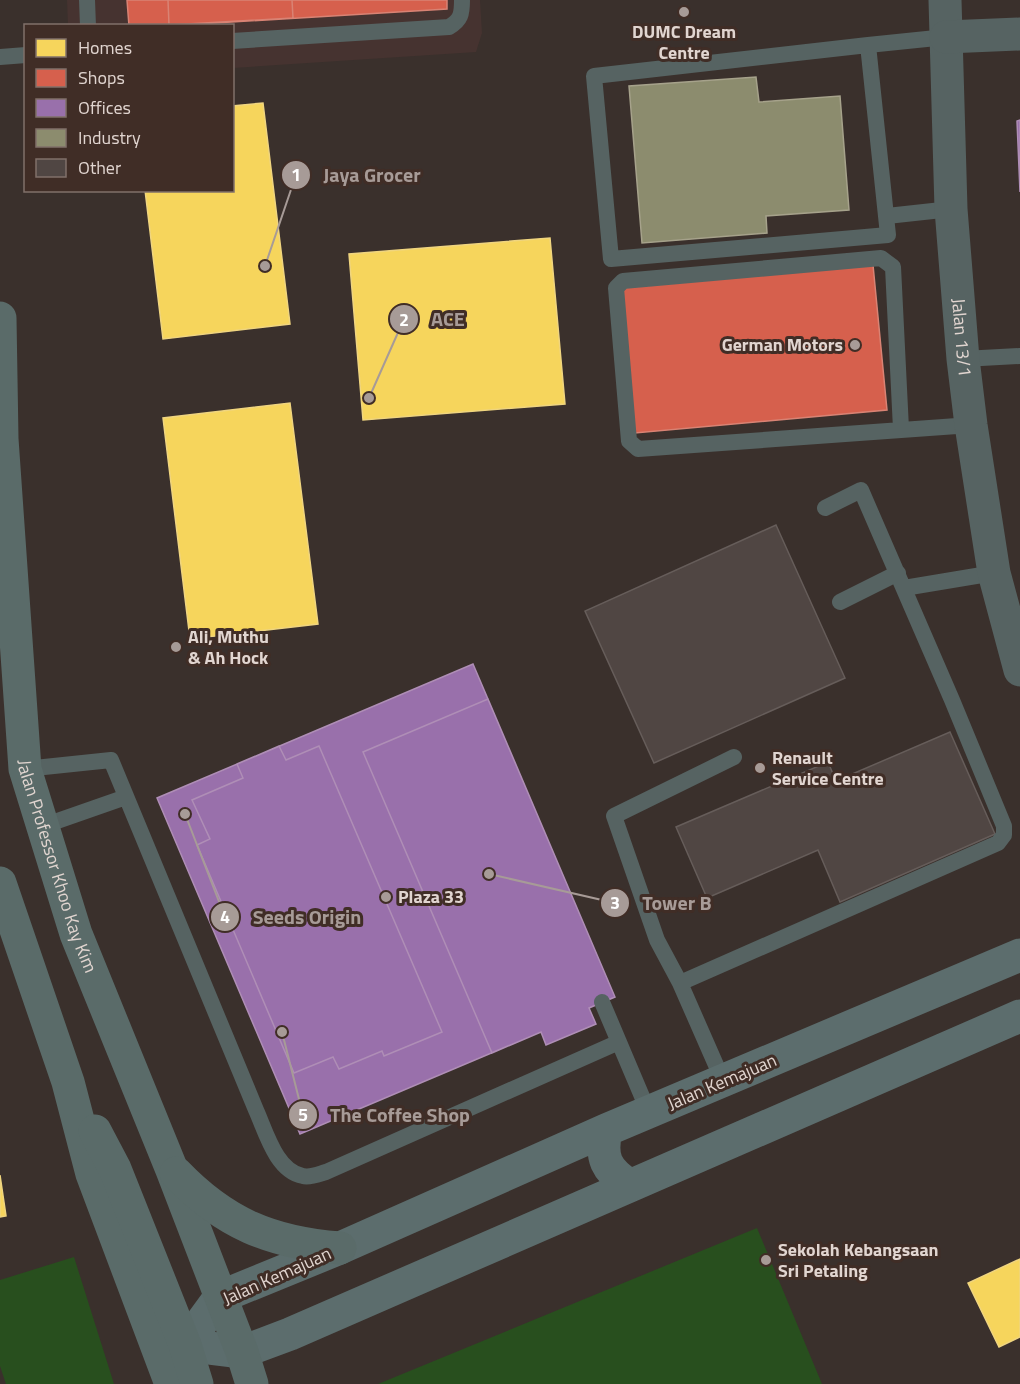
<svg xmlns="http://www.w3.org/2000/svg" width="1020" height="1384" font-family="'Titillium Web',sans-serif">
  <rect width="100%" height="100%" fill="#3a302c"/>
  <path fill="#463330" d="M67,0h413l2,33 -6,19 -243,16 -1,-42 -164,-1z"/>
  <path fill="#284f1e" d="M757,1228l65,156h-444z
    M74,1257l40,127h-108l-6,-18v-86z"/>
  <path fill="#f6d55c" stroke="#f0d57f" stroke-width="1.5" d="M263,103l27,221 -127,15 -18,-149h87v-84z
    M550,238l15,166 -202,16 -14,-166z
    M290,403l28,221 -128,15 -27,-221z
    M0,1175l6,41 -6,1z
    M1020,1259v78l-21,10 -31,-64z"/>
  <path fill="#d6604d" stroke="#d98374" stroke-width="1.5" d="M127,0h320v9l-281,17h-37z
    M168,0h124l1,18 -124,7z
    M873,265l14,145 -252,23 -14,-145z"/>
  <path fill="#9970ab" stroke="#af8eb6" stroke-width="1.5" d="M1020,120v72l-3,-71z
    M473,664l142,333 -26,11 7,16 -50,21 -5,-13 -241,102 -143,-336z
    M488,699l127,298 -26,11 7,16 -50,21 -5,-13 -49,21 -129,-301z
    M279,746l7,14 33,-14 123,286 -58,24 -2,-5 -43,18 -6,-12 -39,16 -97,-228 13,-6 -18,-39 51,-22 -6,-14z"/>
  <path fill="#8c8c6e" stroke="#a6a28b" stroke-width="1.5" d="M756,77l3,25 81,-6 9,114 -83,6 1,17 -125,10 -13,-157z"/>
  <path fill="#504643" stroke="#665d5a" stroke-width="1.5" d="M776,525l69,153 -191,85 -69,-152z
    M950,732l45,102 -155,68 -22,-52 -111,48 -31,-71 152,-65 8,19z"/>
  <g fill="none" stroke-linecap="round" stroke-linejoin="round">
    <path stroke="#566362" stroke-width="16" d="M87,0l1,26
      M232,41l217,-14c12,-7 13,-13 13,-27
      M868,45l20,190 -277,24 -17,-183z
      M868,45l78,-8
      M0,57l26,-2
      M887,216l64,-7
      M963,359l57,-3
      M901,429l-8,-162 -12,-9 -258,23 -7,7 13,153 9,8 333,-24
      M904,588l90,-15
      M840,602l58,-29
      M25,769l86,-9 145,350c10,22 20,61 47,66 7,2 16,-2 23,-4l293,-130
      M43,826l83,-29
      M680,983l318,-140 6,-8v-9l-52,-126 -91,-210 -36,18
      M602,1002l47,111
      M723,1081l-43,-98 -23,-43 -43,-124 120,-59"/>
    <g stroke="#566362" stroke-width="33">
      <path id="s1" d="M945,0l6,209 12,150 8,66 23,148 26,97"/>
      <path d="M946,37l74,-3"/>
    </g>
    <path stroke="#5c6d6d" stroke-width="33" d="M1020,955l-414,175 -266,118 -120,49 -35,48 57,7 48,-18 730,-318
      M606,1130c-6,28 0,40 23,55"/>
    <g stroke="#5a6b69" stroke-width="33">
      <path id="s2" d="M0,318l2,121 23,330 51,165 96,236 70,182 10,32"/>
      <path d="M0,883l68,199 24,92 79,210"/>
      <path d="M95,1131l20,38 70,176 12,39"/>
      <path d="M176,1173c48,50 95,70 164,75"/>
    </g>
  </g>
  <g fill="#a79b97" stroke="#402d26" stroke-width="2">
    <circle cx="684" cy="12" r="6"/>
    <circle cx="855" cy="345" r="6"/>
    <circle cx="176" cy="647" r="6"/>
    <circle cx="760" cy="768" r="6"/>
    <circle cx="386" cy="897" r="6"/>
    <circle cx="766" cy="1260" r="6"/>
  </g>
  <g text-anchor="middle" stroke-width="6" stroke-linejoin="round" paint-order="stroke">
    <g font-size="18" font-weight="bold" fill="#e1d5d0" stroke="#402d26" text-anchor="start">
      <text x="684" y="38" text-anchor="middle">DUMC Dream<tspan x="684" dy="21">Centre</tspan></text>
      <text x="843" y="351" text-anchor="end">German Motors</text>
      <text x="188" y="643">Ali, Muthu<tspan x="188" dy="21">&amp; Ah Hock</tspan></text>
      <text x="772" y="764">Renault<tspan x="772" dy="21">Service Centre</tspan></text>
      <text x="398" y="903">Plaza 33</text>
      <text x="778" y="1256">Sekolah Kebangsaan<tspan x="778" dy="21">Sri Petaling</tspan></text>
    </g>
    <g font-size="18" fill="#e1d5d0" stroke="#402d26">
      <text dy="6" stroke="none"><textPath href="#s1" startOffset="338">Jalan 13/1</textPath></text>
      <text dy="6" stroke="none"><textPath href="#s2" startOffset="554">Jalan Professor Khoo Kay Kim</textPath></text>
      <text transform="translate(722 1082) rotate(-23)" y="6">Jalan Kemajuan</text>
      <text transform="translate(277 1276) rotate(-24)" y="6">Jalan Kemajuan</text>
    </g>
  </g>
  <path fill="none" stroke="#a79b97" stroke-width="2" d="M265 266L296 175M369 398L404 319M489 874L615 903M185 814L225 917M282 1032L303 1115"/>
  <g fill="#a79b97" stroke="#402d26" stroke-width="2">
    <circle cx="265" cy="266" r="6"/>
    <circle cx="369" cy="398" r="6"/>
    <circle cx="489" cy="874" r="6"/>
    <circle cx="185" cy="814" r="6"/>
    <circle cx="282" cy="1032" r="6"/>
    <circle cx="296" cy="175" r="15"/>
    <circle cx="404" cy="319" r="15"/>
    <circle cx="615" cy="903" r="15"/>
    <circle cx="225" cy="917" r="15"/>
    <circle cx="303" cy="1115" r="15"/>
  </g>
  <g font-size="18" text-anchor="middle" font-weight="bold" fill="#fff">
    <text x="296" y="181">1</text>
    <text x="404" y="326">2</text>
    <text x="615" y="909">3</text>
    <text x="225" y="923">4</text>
    <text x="303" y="1121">5</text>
  </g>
  <g font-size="20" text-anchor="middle" font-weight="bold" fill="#a79b97" stroke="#402d26" stroke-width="6" stroke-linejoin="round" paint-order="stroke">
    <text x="372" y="182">Jaya Grocer</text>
    <text x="448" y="326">ACE</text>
    <text x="677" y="910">Tower B</text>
    <text x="307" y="924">Seeds Origin</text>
    <text x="400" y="1122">The Coffee Shop</text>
  </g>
  <rect x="24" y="24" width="210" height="168" fill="#402d26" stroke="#80706a" stroke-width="1.5"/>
  <rect x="36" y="39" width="30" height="18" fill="#f6d55c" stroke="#80706a" stroke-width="1.5"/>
  <text x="78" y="54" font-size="18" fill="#e1d5d0">Homes</text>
  <rect x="36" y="69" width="30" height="18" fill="#d6604d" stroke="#80706a" stroke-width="1.5"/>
  <text x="78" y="84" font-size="18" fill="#e1d5d0">Shops</text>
  <rect x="36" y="99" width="30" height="18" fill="#9970ab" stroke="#80706a" stroke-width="1.5"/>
  <text x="78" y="114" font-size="18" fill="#e1d5d0">Offices</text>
  <rect x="36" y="129" width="30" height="18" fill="#8c8c6e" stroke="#80706a" stroke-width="1.5"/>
  <text x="78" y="144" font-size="18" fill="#e1d5d0">Industry</text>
  <rect x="36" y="159" width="30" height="18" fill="#504643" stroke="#80706a" stroke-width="1.5"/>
  <text x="78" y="174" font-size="18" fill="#e1d5d0">Other</text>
</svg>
